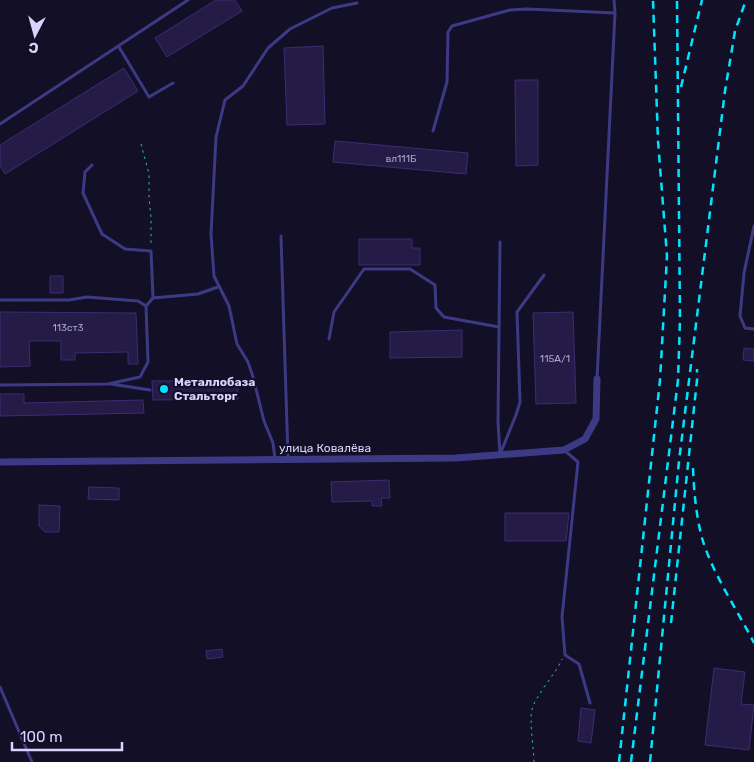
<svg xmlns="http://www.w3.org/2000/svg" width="754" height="762" font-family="Rubik,sans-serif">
  <rect width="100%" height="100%" fill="#130f26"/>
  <path fill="#241b47" stroke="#3b2d73" d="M216,0h19l7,11 -75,46 -12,-19z
    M323,46l2,78 -38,1 -3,-77z
    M124,68l14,23 -133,83 -5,-8v-21z
    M515,80h23v85l-22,1z
    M335,141l133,12 -2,21 -133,-12z
    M359,239h53v9h8v17h-61z
    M50,276h13v17h-13z
    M0,312l136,1 2,51h-10v-12l-53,1v7h-14v-19h-32l1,25 -30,1z
    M573,312l3,91 -40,1 -3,-91z
    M462,330v27l-72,1v-26z
    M744,348l10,1v12l-11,-1z
    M238,380v19l-85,1 -1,-19z
    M0,394h24v9l119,-3 1,13 -144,3z
    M389,480l1,18h-9l1,8h-10v-5l-40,1 -1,-20z
    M89,487l30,1v12l-31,-1z
    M39,505l21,1 -1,26h-14l-6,-6z
    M505,513h64l-3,28h-61z
    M222,649l1,8 -16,2 -1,-8z
    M714,668l31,4 -4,32 13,1 -5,45 -44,-5z
    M581,708l14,2 -4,33 -13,-2z"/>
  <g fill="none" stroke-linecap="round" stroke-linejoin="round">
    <path stroke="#2fb8b0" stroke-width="1" stroke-dasharray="2.5 4" stroke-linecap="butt" d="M141,144l8,30v24l2,19v27
      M534,762c0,-12 -5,-42 -2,-52 2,-13 24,-36 30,-51"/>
    <path stroke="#3d3a85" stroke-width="3" d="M119,47l30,50 24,-14
      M0,124l188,-124
      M433,131l14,-49 1,-50 4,-6 58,-16 17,-1 88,4
      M92,165l-7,7 -2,21 19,41 23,15 26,2 2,47
      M754,226l-10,47 -4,43 5,12 9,1
      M281,236l7,222
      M0,300h69l18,-3 51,4 8,5
      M329,339l5,-27 30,-43h46l25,16 1,23 8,9 55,10
      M597,379l18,-366 -1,-13
      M111,384l39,6
      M0,385l108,-1 32,-7 8,-15 -2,-56 7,-8 45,-4 20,-7
      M564,450l14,12 -16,155 3,38 14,9 11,39
      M501,452l15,-37 4,-13 -3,-90 27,-37
      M500,454l-2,-32 2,-180
      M275,459l-2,-16 -9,-22 -11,-44 -5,-15 -11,-18 -8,-38 -15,-30 -3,-42 5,-97 9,-37 18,-14 25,-38 22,-19 42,-21 25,-5
      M0,687l32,75"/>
    <path stroke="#3d3a85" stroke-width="7" d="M0,462l456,-4 108,-8 21,-11 11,-20 1,-40"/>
    <path stroke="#00e5ff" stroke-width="2.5" stroke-dasharray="8 6" stroke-linecap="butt" d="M681,87l21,-87
      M693,468c1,24 3,47 9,70 11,37 35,71 52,105
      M671,623l26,-243v-11
      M619,762l41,-382 7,-124 -9,-115 -5,-141
      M631,762l47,-382 2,-61 -3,-319
      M650,762l29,-301 46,-370 10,-60 11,-31"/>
  </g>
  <circle fill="#00e5ff" stroke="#130f26" stroke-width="2" cx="164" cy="389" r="5"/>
  <g text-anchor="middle" stroke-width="4.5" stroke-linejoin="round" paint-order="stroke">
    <g font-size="10" fill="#aca6d1">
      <text x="401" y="162">вл111Б</text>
      <text x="68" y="331">113ст3</text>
      <text x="555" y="362">115А/1</text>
    </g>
    <g font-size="12" font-weight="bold" fill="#d9d4ff" stroke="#130f26" text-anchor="start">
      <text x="174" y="386">Металлобаза<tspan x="174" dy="14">Стальторг</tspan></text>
    </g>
    <g font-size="12" fill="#d9d4ff" stroke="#130f26">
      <text x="325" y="452">улица Ковалёва</text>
    </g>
  </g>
  <g transform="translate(35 35) rotate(186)" stroke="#130f26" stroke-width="4" paint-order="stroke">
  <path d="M0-4L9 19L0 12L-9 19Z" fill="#d9d4ff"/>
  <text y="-8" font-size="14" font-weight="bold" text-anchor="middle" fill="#d9d4ff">С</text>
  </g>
  <path d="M12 742v8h110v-8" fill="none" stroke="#d9d4ff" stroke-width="2.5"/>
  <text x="20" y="742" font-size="15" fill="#d9d4ff" stroke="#130f26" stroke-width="4" paint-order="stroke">100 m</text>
</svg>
